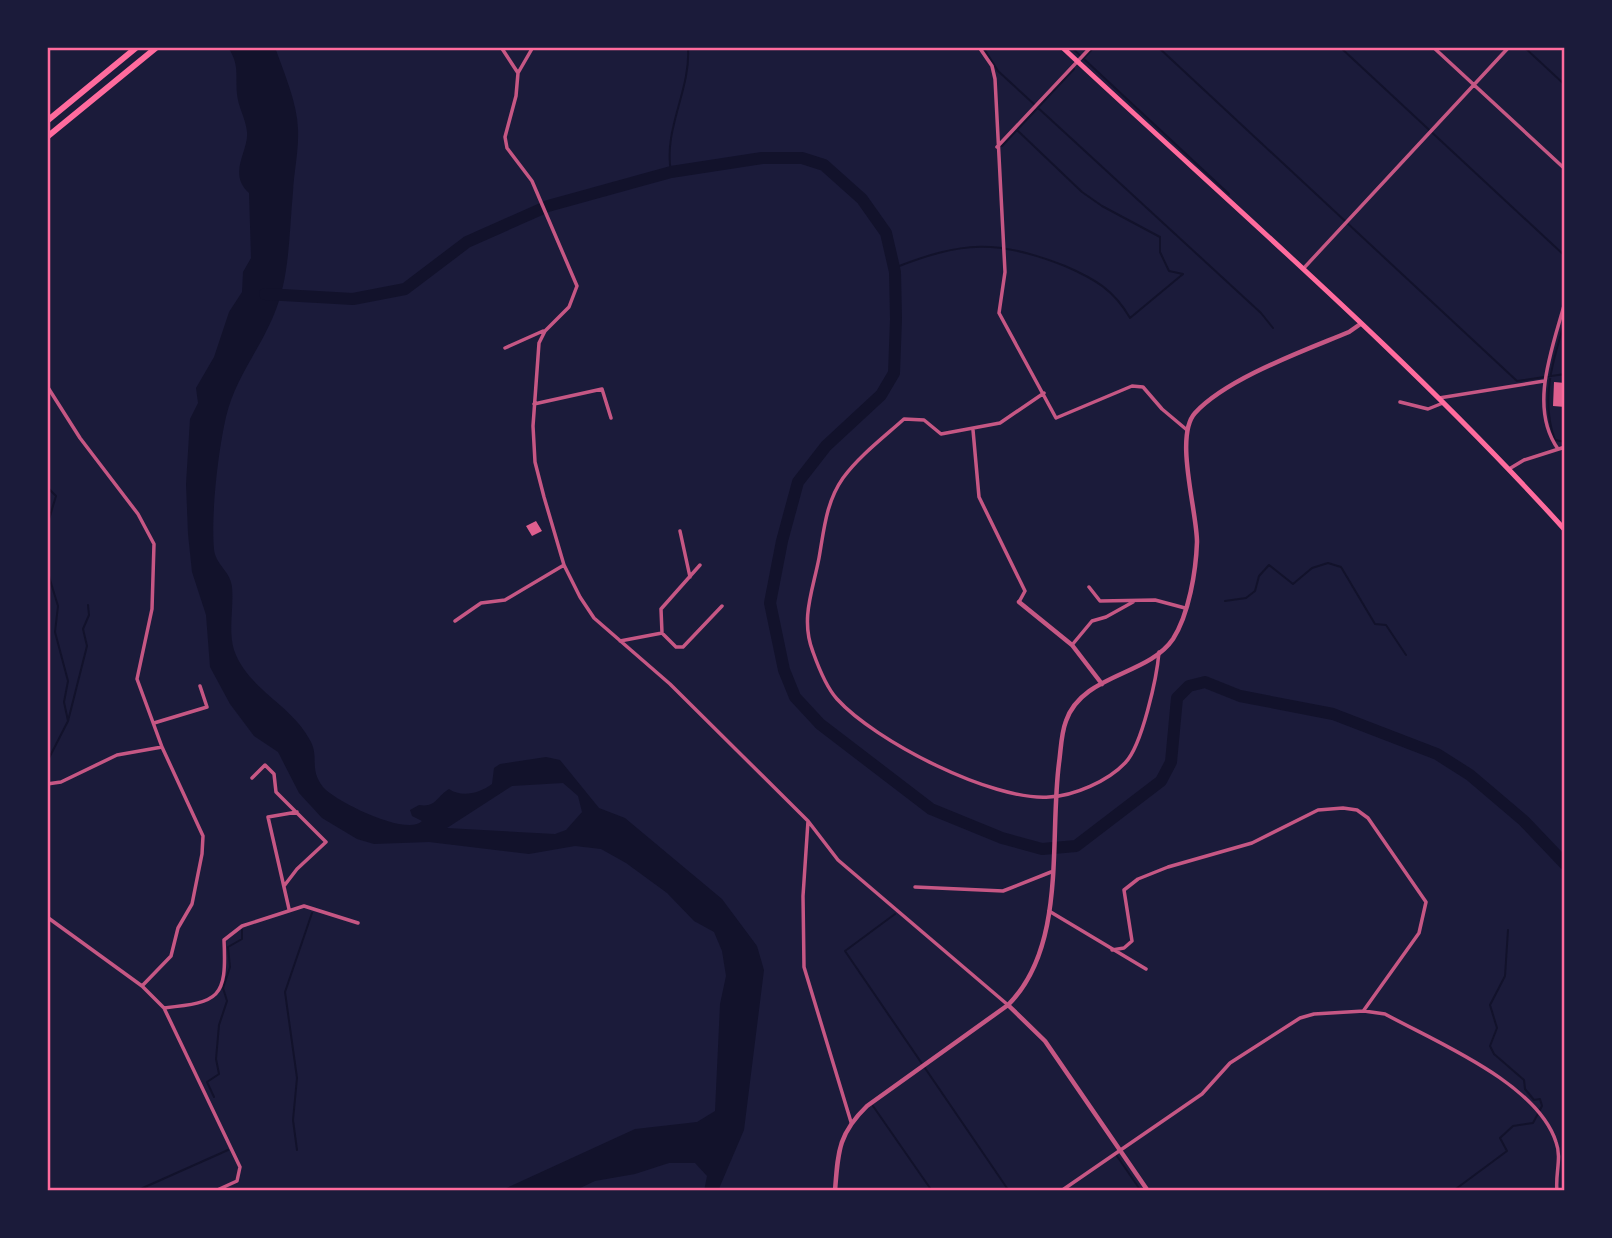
<svg xmlns="http://www.w3.org/2000/svg" width="1612" height="1238" font-family="'Varela Round',sans-serif">
  <rect width="100%" height="100%" fill="#1b1b3a"/>
  <path fill="#12122b" fill-rule="evenodd" d="M228,47h47c9,26 22,55 23,82 1,21 -4,42 -5,63 -4,41 -3,87 -20,125 -15,35 -38,62 -47,100 -8,35 -15,97 -12,132 1,15 17,23 18,38 2,21 -4,42 2,63 14,40 59,55 77,92 8,16 -2,27 12,45 13,15 85,50 99,34l-10,-5 -2,-6 9,-5c17,3 18,-9 30,-16 13,9 31,4 43,-5l2,-16 6,-4 46,-7 14,3 39,48 26,10 97,81 35,47 7,24 -20,160 -26,61h-14l3,-15 -12,-13h-26l-34,11 -40,7 -21,10h-74l135,-62 62,-7 18,-11 5,-107 6,-28 -4,-25 -8,-19 -20,-11 -27,-28 -41,-30 -25,-14 -26,-3 -46,8 -100,-12 -55,2 -17,-5 -35,-21 -23,-25 -21,-41 -24,-16 -24,-32 -20,-37 -4,-52 -14,-43 -4,-38 -2,-50 4,-65 8,-16 -2,-15 18,-31 15,-45 13,-20 1,-20 8,-14 -2,-65c-22,-20 0,-42 -2,-61 -1,-13 -9,-25 -10,-38 -2,-20 3,-28 -9,-47zM563,783l15,13 4,16 -16,18 -11,4 -108,-6 65,-42z"/>
  <g fill="none" stroke-linecap="round" stroke-linejoin="round">
    <path stroke="#12122b" stroke-width="2" d="M983,47l15,24 263,242 12,15
      M1071,47l158,147
      M1158,47l359,334 48,-7
      M1340,47l225,209
      M1524,47l41,38
      M1083,59l11,-12
      M1002,146l72,-77
      M671,172c-8,-43 20,-82 17,-125
      M894,268c69,-27 103,-29 171,-2 30,13 49,24 65,52l53,-44 -14,-3 -9,-19v-15l-58,-31 -20,-14 -65,-62
      M1565,321c-12,39 -25,79 -10,119l10,2
      M47,487l9,9 -9,30
      M47,556v14l11,36 -3,26 13,49 -4,21 4,19
      M1225,601l21,-3 9,-7 4,-15 10,-11 24,19 19,-16 16,-5 13,4 34,57 11,1 20,30
      M47,762l21,-41 19,-75 -4,-17 6,-14 -1,-10
      M895,914l-50,37 164,240
      M214,1097l-7,-15 12,-8 -3,-15 3,-34 8,-24 -4,-13 7,-21 -2,-20 14,-8v-9
      M873,1106l59,85
      M297,1150l-4,-30 4,-42 -12,-86 27,-79
      M1117,1156l24,35
      M136,1191l92,-41
      M1453,1191l54,-40 -7,-13 13,-12 20,-3 9,-17 -2,-7 -6,1 -9,-11 -1,-9 -30,-26 -4,-8 7,-18 -7,-23 15,-29 3,-46"/>
    <path stroke="#12122b" stroke-width="12" d="M265,294l88,5 52,-10 62,-47 81,-36 123,-34 91,-14h40l22,7 38,34 24,34 9,39 1,47 -2,54 -13,22 -55,51 -28,36 -16,59 -12,62 14,67 11,27 25,27 111,85 71,29 40,11 34,-3 85,-65 10,-19 6,-64 12,-12 16,-4 35,14 93,18 104,40 33,21 54,46 41,43"/>
  </g>
  <path fill="#dd5f8e" d="M1554,382l11,1v24l-12,-1z
    M536,521l6,10 -10,5 -6,-10z"/>
  <g fill="none" stroke-linecap="round" stroke-linejoin="round">
    <path stroke="#c65784" stroke-width="3.5" d="M501,47l17,26 -2,23 -11,41 2,11 25,33 45,105 -8,21 -24,24 -6,12 -6,83 2,36 9,35 20,68 16,32 14,21 76,66 138,137 30,39 170,145
      M979,47l13,19 3,13 10,193 -6,41 57,105 76,-32 11,1 19,22 25,21
      M1433,47l132,122
      M518,73l15,-26
      M997,147l94,-100
      M1303,269l206,-222
      M505,348l38,-17
      M47,386l33,52 58,76 16,30 -2,65 -15,70 25,68 -45,8 -56,27 -14,2
      M1044,393l-44,30 -59,11 -17,-14 -20,-1c-20,18 -45,37 -61,59 -17,24 -19,52 -24,80 -6,32 -19,61 -6,94 5,14 13,35 24,47 38,42 155,102 212,98 25,-1 59,-16 76,-34 17,-17 32,-86 34,-111
      M1439,398l105,-17
      M1400,402l28,7 15,-6
      M534,404l68,-15 9,29
      M973,430l6,67 46,94 -6,11
      M1558,449c-30,-42 -5,-102 7,-147
      M1509,469l15,-9 41,-13
      M680,531l10,46
      M1089,587l11,14 55,-1 30,8
      M455,621l26,-18 24,-3 59,-35
      M662,633l-1,-24 39,-44
      M620,641l42,-8 14,14h7l39,-41
      M1072,645l20,-24 14,-4 27,-15
      M154,723l53,-16 -7,-21
      M252,778l13,-13 9,9 2,18 50,50 -29,27 -13,17
      M808,821l-5,75 1,71 47,155
      M915,887l88,4 48,-19
      M289,909l-21,-92 29,-5
      M1049,911l97,58
      M47,917l95,69 22,22 76,159 -3,14 -22,10
      M1112,950l12,-2 8,-7 -8,-51 14,-11 30,-12 84,-24 66,-33 25,-2 14,2 11,8 58,84 -7,31 -55,77
      M142,986l29,-30 7,-28 14,-24 10,-50 1,-18 -41,-89
      M164,1008c55,-6 63,-9 60,-68l18,-14 62,-20 54,17
      M1061,1191l141,-97 28,-31 70,-45 14,-4 50,-3 21,3c51,28 152,69 171,128 6,16 -1,32 1,49"/>
    <path stroke="#c65784" stroke-width="4.5" d="M1019,602l53,43 30,39
      M1008,1005l37,36 103,150
      M835,1191c3,-39 3,-57 32,-85l141,-101c59,-59 41,-165 51,-242 2,-14 2,-29 7,-42 16,-47 82,-45 107,-82 16,-25 23,-68 24,-97 0,-31 -23,-106 -2,-129 32,-35 111,-63 154,-81l10,-7"/>
    <path stroke="#ff6b9d" stroke-width="5" d="M1062,47c169,158 348,311 503,483"/>
    <path stroke="#ff6b9d" stroke-width="6" d="M47,121l90,-74
      M47,137l110,-90"/>
  </g>
  <rect width="1612" height="1238" fill="none" stroke="#1b1b3a" stroke-width="98"/>
  <rect x="49" y="49" width="1514" height="1140" fill="none" stroke="#ff6b9d" stroke-width="2.5"/>
</svg>
